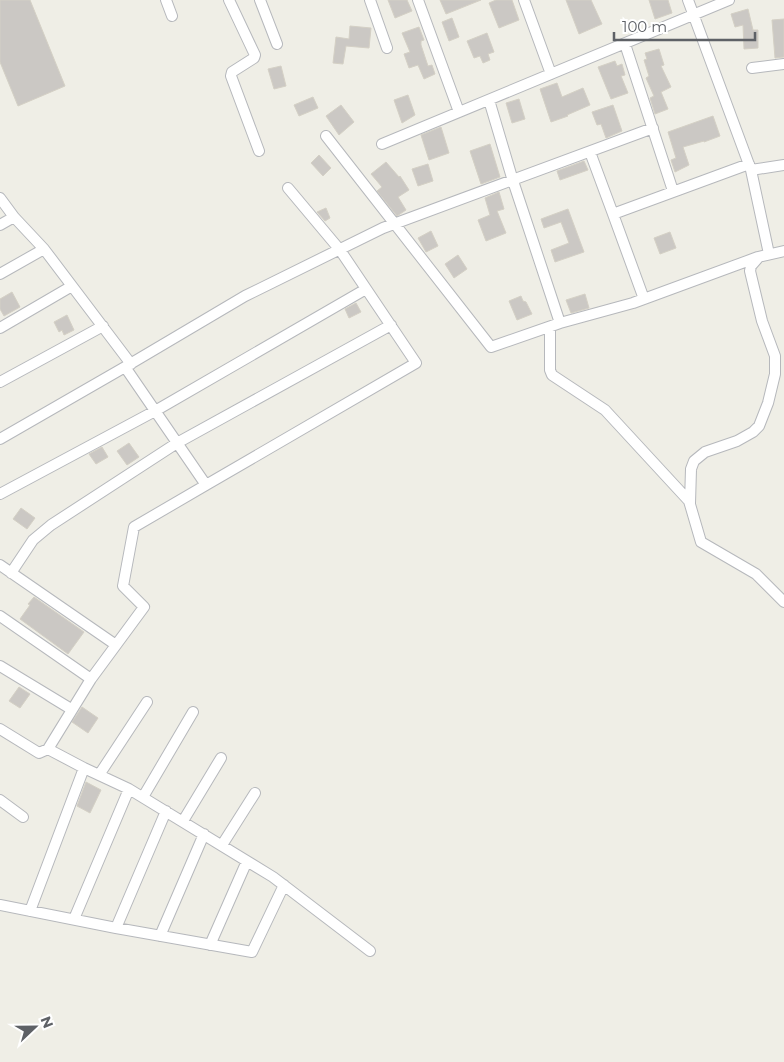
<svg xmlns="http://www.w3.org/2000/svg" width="784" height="1062" font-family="Montserrat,sans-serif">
  <rect width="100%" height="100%" fill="#efeee6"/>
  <path fill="#cbc8c4" stroke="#d4d0c5" d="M0,0h30l35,86 -47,20 -18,-44z
    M388,0h19l5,11 -17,7z
    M440,0h41l-35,14z
    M496,0h16l7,20 -20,8 -10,-25z
    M566,0h25l11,24 -23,10z
    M649,0h19l4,13 -17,6z
    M748,9l5,21h5v18l-14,1 -1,-24 -8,2 -4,-13z
    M452,18l7,19 -10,4 -7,-19z
    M784,19v38l-9,1 -3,-38z
    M350,26l21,2 -2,20 -23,-2 -3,18 -10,-1 3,-26 13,2z
    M419,27l5,13 -3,1v4l7,21 4,-1 3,9 -11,5 -6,-14 -9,3 -5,-14 6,-2 -8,-19z
    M487,33l7,19 -6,2 2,6 -7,3 -3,-7 -6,2 -7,-17z
    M659,49l5,16 -3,1 10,21 -10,5 7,17 -13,5 -5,-16 4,-2 -8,-18 3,-2 -5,-16 3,-1 -2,-6z
    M615,61l2,5 5,-2 3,11 -4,1 7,17 -17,6 -13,-32z
    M281,66l5,20 -12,3 -6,-20z
    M557,83l5,14 21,-9 7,17 -23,10 1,1 -17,6 -11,-33z
    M408,95l7,20 -13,8 -8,-23z
    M313,97l5,11 -19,8 -5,-11z
    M519,99l6,20 -13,4 -6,-20z
    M341,105l13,17 -15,13 -13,-19z
    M613,105l9,26 -16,7 -5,-14 -4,1 -5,-13z
    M713,116l7,20 -16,6v-1l-21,6 6,18 -14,7 -4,-12 5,-2 -8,-26z
    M441,127l8,26 -20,7 -8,-25z
    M490,144l10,33 -19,7 -11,-33z
    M319,155l12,13 -8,8 -12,-13z
    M584,161l4,9 -28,10 -3,-9z
    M386,162l13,15 1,-1 9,14 -11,7 8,13 -9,6 -20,-25 5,-4 -11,-13z
    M428,164l5,17 -15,5 -6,-17z
    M499,192l5,17 -7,2 9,22 -20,8 -8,-21 12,-5 -5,-17z
    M326,208l4,10 -5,3 -8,-9z
    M568,209l16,43 -29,10 -4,-12 18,-7 -8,-21 -17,6 -3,-9z
    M431,231l7,15 -12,6 -8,-14z
    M670,232l6,16 -16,6 -6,-16z
    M458,255l9,14 -13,9 -9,-14z
    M12,292l8,15 -16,9 -4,-7v-10z
    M585,294l4,14 -18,5 -5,-13z
    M521,296l2,5 3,1 6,12 -15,6 -8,-19z
    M356,303l5,9 -12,6 -4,-9z
    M67,315l7,15 -10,5 -2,-5 -3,2 -5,-10z
    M129,443l10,14 -12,8 -10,-14z
    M102,447l6,10 -12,7 -7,-10z
    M21,508l14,10 -8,11 -14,-10z
    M34,597l50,35 -16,22 -48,-35 10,-14 -2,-1z
    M19,687l11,7 -10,14 -11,-7z
    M82,707l16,11 -10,15 -16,-11z
    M86,782l15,8 -11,23 -13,-7z"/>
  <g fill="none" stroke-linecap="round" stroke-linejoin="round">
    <g stroke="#b6b8bc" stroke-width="12">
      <path id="minor" d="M166,0l6,16
        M229,0l26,55 -1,3 -22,14 -1,4 28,75
        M260,0l17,44
        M370,0l17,48
        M418,0l41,112
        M524,0l27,74
        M688,0l63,170 18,84
        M625,44l48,147
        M752,68l32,-4
        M489,100l24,81 47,142
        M326,136l165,211 69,-24 73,-20 125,-46 26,-6
        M382,144l347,-144
        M590,152l23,62
        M751,170l33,-5
        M0,198l14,19 30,32 87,115
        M0,225l14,-8
        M0,274l44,-25
        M644,299l-31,-85 136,-50
        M550,327v43l2,5 53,35 84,91 12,41 55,32 28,28
        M0,328l72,-42
        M125,367l81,118 210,-122 -76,-113 -52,-62
        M0,382l103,-56
        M0,439l125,-72 120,-71 138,-68 270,-100
        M0,494l155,-83 211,-122
        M690,503l1,-34 3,-8 11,-9 32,-11 16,-9 6,-6 9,-23 7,-29v-18l-13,-35 -12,-50 1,-5 7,-8
        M0,565l116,80
        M11,573l22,-33 18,-15 126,-82 214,-118
        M0,616l91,63
        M0,666l71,43
        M0,729l39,24 9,-4 36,19 45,21 144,88 97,74
        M48,749l43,-70 53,-72 -21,-21 11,-59 72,-42
        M99,775l48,-73
        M143,797l50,-85
        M0,800l23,17
        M183,821l38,-63
        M222,845l33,-52
        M0,905l116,23 50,-117
        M30,911l54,-143
        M74,919l55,-130
        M116,928l136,24 32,-67
        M160,936l44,-102
        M210,945l37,-84"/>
    </g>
    <use href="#minor" stroke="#fff" stroke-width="10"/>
  </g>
  <g transform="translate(35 1027) rotate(68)" stroke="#ffffff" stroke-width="4" paint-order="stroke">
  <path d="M0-4L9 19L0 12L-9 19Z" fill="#5e6166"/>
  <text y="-8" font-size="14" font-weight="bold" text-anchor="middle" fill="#5e6166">N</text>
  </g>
  <path d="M614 32v8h141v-8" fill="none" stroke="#5e6166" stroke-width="2.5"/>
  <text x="622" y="32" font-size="15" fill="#5e6166" stroke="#ffffff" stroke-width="4" paint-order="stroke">100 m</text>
</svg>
